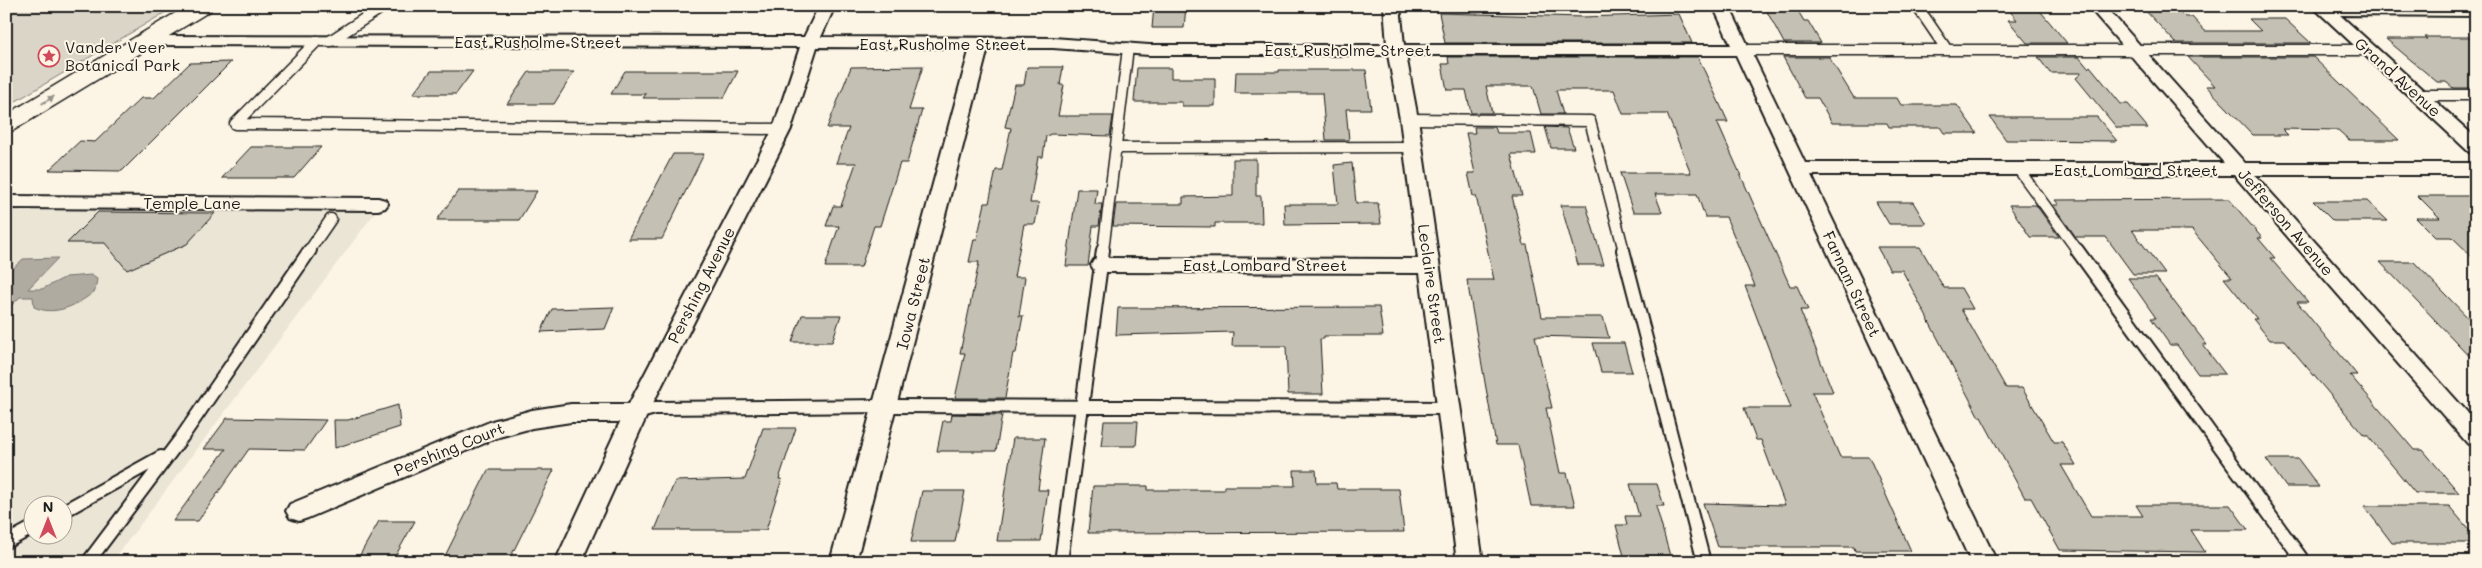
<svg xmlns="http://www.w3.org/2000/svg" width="2482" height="568" font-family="Mali,sans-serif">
  <rect width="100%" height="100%" fill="#fcf5e5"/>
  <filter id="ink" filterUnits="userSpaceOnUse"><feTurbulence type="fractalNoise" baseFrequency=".02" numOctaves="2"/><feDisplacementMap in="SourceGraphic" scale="10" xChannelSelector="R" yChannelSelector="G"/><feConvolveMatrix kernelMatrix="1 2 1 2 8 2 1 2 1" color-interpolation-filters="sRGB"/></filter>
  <g filter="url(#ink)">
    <path fill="#ebe5d6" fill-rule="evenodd" d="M6,209l371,1 -265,352h-106zM32,506h30v30h-30z"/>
    <path fill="#dbd5c8" stroke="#7c7872" d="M6,6h170l-170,101z"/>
    <path fill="#b0aba1" stroke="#75726c" d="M58,258l-30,31h14l24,-12 25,-2 6,4 -2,12c-17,14 -40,26 -61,16l-1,-10h-13l-14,14v-36l17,-16z"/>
    <path fill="#c4c0b3" stroke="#1c1c1c" d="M1154,6h32l-2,22h-32z
      M1764,6h31l9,15h4l13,22h-37z
      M2006,6h30l31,37h-40l-19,-23h9z
      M2141,6h33l11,11h7l13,14h56l-12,-12h36l26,24h-135z
      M1439,13l144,4 96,-3 13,29h-247z
      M2425,37h51v51h-23l-7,-6h-9l-51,-43h41z
      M1448,57h250l30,65h-11l73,164h7l11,24h-8l33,82h-21l28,65h29l42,94h-56l-1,-4h-136l-15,-44 82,2 -24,-65h-5l-12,-32h47l-46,-122h10l-29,-69h-21l-8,-23h-42l7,18h-29l-13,-39h71l-24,-59h-44l-9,-24h-58l7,24h-22l-8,-28h-47l6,27h-21l-5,-23h-19l-5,-26h7z
      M1783,57h46l25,41h43l4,7h56l20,28h-33l-4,-6h-51l-2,-4h-55l-14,-25h-13z
      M2038,57h41l9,11 2,-2 31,38h7l20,24h-31l-41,-50 6,-5h-32z
      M2188,57h125l86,83h-50l-11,-10 -56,-1 6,6h-35l-47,-49h9z
      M231,62l-109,109 -73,-1 31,-29 15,1 46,-44h13l36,-35z
      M923,66l-14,44h13l-15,53h-7l-20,63h-6l-13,41h-36l14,-41h-13l7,-20h8l15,-43h-20l13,-35h-22l24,-61z
      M1027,67h36l-3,18h4l-6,31h55l-3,20 -59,-2 -5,2 -3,21h-5l-8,46h9l-4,21h-11l-10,53h11l-6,39h4l-7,37h-3l-8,45h-50l10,-45h-5l19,-91h-10l5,-23h3l8,-36h4l7,-33h6l9,-42 -6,-1 10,-42h9z
      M1137,68h34v10h44v28h-33v-4h-48z
      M1279,70h87l5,39h-25l3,31h-23l-4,-47h-87l1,-21h43z
      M431,71h42l-17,23h-43z
      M625,71h113l-14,27h-81l3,-4h-35z
      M529,72h45l-20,32h-47z
      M1990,117h107l20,24 -111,-1z
      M1474,127h21l2,6h34l5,21h-25l11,42h-10l12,49h3l15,72h61l6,21 -74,-2 17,72h-6l14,65h7l8,33h-44l-13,-61h-22l-29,-165h27l-18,-84h-3l-5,-23h7l-9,-40h9z
      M1545,127l22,1 7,20h-23z
      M251,147h70l-27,31h-72z
      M673,154h31l-42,85h-34z
      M1233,159h23v37h5l1,27h-47v4l-102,-1 3,-22h67v-7l50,-1z
      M1352,163l4,40h22l3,21 -96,1 -1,-21h54l-4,-39z
      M1077,189h20l-2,15h7l-3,22h-6l-5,40h-22z
      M458,191h79l-18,29h-82z
      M2418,196h58v64l-24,-23h-17l-19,-19h24z
      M2229,199l33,39h-4l17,20h-5l38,44h-11l60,73h-7l64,75h9l36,43h-44l-48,-58h-3l-80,-95h-14l-17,-21h4l-33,-41h8l-40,-48h-60l33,44h-32l-27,-37h-30l-23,-32h6l-4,-5z
      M2313,201h54l21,20h-55z
      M1876,202h37l13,22h-37z
      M1561,205h25l18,60h-26z
      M2009,205h27l23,32h-29z
      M98,212l117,1 -28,31 -60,26 -22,-27h-38z
      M1877,247h43l24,41h17l12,21h-12l45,79h16l32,54h8l14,23h-15l30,51h52l-7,-11h94l18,25h-57l14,22 -145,-2 -29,-52h-6l-44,-81h-2l-77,-147h-12z
      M2380,262h34l62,64v37z
      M2128,278h28l51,67h-4l22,29h-27l-21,-29h-7l-19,-27h5z
      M614,307l-9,22 -64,3 11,-23z
      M1379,307l4,29h-59v3h-4l3,55h-35l-2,-48h-54l1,-14 -117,3 2,-27z
      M802,315h39l-9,27h-40z
      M1593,343h31l8,29h-31z
      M398,405l2,22 -65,21 -1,-28h14z
      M952,414l50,1 -6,36h-59l6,-30h8z
      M227,418l99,2 -21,30 -56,-1 -51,72h-25l53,-72h-22z
      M1104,421h34l-2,25h-35z
      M763,428h33l-17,51h3l-16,51h-111l20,-49 70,-2z
      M1013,438h32l-7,52h10l-7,51h-44z
      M2266,459h32l21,28h-33z
      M488,470h66l-44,88h-66z
      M1294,470h22l1,13h19l1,6h62l5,43 -316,1 5,-47h55v4h76v-4h71z
      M1630,484h27l7,22h-8l14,50h-46l-8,-31h11l-2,-9h14z
      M922,491h43l-10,51h-44z
      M2364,506h85l27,32v5h-84z
      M379,521h36l-23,41h-36z"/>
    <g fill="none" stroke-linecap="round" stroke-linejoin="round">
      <g stroke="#1c1c1c" stroke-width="13">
        <path id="service-far1" d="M1917,6l30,44
          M317,41l-82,83 547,5
          M330,41l54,-35
          M1740,50h628
          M2418,95h58
          M1409,119l181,2 34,130
          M1117,148l296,-1
          M2019,170l59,81
          M309,251l22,-32
          M1103,251l25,-203"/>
      </g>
      <g stroke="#1c1c1c" stroke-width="16">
        <path id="service" d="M1623,250l81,312
          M2077,250l227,312
          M637,413l18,-5 231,-2 563,2
          M62,512l99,-55
          M6,542l26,-14
          M88,562l94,-125 128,-187
          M1061,562l42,-312"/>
      </g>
      <g stroke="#1c1c1c" stroke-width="4">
        <path id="minor" d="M819,6h16l-14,31 232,1 96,7h238l-3,-39h16l4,39h327l-18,-39h16l76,157h419l-136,-157h17l140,157h231v12h-221l221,247v25l-8,-3 -234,-269h-423l186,387h-26l-235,-507h-330l12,64 65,443h-26l-37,-289 -319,-1 -7,-2 -3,-5 3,-5 7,-2 317,1 -18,-140 -12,-64h-239l-96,-7h-65l-132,514h-26l140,-514 -153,-1 -26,82 -143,284 -67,149h-26l65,-140h-49l-39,6 -33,9 -191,81 -9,3 -9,-3 -4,-7 4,-7 202,-83 40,-11 39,-6h58l144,-275 27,-82 -654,-2 -6,-1 -3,-4 3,-4 664,1z
          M2312,6h164v10l-136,-1 136,123v16l-7,-2z
          M6,196l372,2 7,2 3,4 -3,4 -7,2 -372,-2z"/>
      </g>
      <g stroke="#1c1c1c" stroke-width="3">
        <path id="trunk" d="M187,6h25l-2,5 -196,119 -8,2v-17z"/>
      </g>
      <use href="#service-far1" stroke="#fcf5e5" stroke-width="10"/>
      <use href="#service" stroke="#fcf5e5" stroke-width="12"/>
      <use href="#minor" fill="#fcf5e5" fill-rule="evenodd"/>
      <use href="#trunk" fill="#fcf5e5" fill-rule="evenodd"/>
    </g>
    <defs><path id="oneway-solid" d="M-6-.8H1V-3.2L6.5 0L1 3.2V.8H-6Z" transform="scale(1.25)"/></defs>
    <use fill="#97938b" href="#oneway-solid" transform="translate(48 100) rotate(-31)"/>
  </g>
  <defs>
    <g id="sight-ring" transform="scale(1.125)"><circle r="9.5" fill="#fcf5e5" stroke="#d1495b" stroke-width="1.5"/><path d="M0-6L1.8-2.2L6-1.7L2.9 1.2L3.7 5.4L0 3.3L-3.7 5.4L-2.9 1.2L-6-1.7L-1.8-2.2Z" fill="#d1495b"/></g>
  </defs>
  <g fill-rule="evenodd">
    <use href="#sight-ring" x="49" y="56"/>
  </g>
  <g text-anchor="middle" stroke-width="4" stroke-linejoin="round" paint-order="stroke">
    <g font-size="16" fill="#1c1c1c" stroke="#fcf5e5">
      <text x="538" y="48">East Rusholme Street</text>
      <text x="943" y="50">East Rusholme Street</text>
      <text x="1348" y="56">East Rusholme Street</text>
      <text transform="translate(2398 77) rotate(42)" y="6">Grand Avenue</text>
      <text x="2136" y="176">East Lombard Street</text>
      <text x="192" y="209">Temple Lane</text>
      <text transform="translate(2286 222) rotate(49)" y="6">Jefferson Avenue</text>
      <text x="1265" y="271">East Lombard Street</text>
      <text transform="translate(1432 284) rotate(82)" y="6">Leclaire Street</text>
      <text transform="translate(1852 284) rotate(65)" y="6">Farnam Street</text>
      <text transform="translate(701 285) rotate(-63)" y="6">Pershing Avenue</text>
      <text transform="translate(913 303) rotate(-76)" y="6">Iowa Street</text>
      <text transform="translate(449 449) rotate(-22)" y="6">Pershing Court</text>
    </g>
    <g font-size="16" fill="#1c1c1c" stroke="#fcf5e5" text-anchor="start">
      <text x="65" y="53">Vander Veer<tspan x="65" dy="18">Botanical Park</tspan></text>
    </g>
  </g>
  <rect width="2482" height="568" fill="none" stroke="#fcf5e5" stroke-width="25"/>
  <rect x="12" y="12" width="2457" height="543" fill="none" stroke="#1c1c1c" stroke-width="2" filter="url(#ink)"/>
  <g transform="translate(48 520)"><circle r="24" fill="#fcf5e5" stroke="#a29e95"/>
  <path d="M0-4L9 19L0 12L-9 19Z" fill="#d1495b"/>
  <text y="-8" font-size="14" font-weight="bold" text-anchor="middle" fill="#1c1c1c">N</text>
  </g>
</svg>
